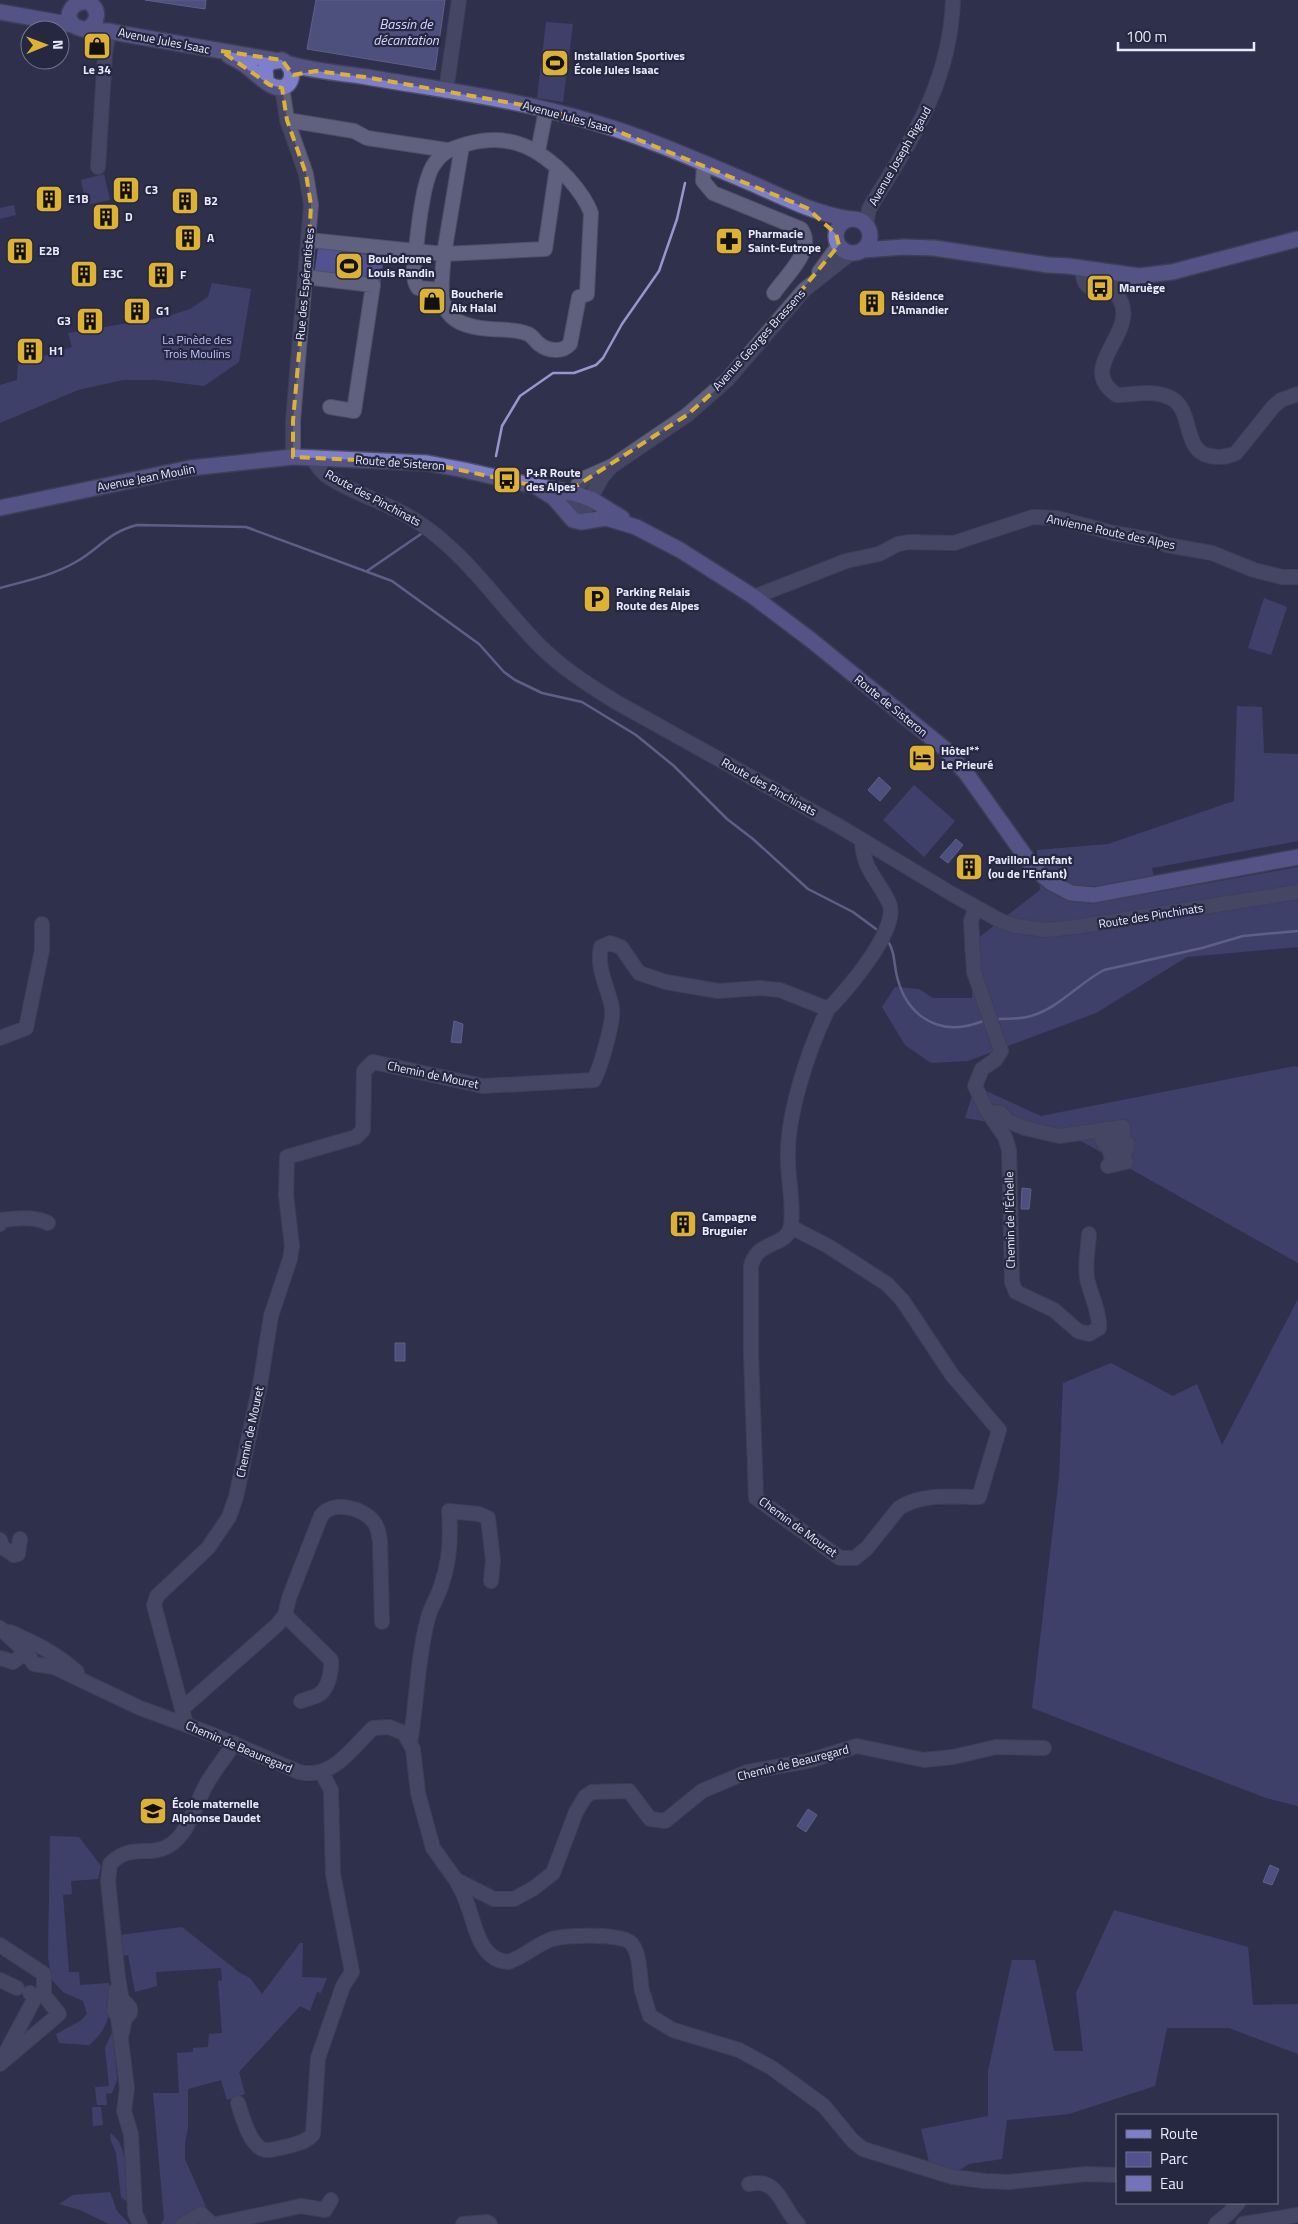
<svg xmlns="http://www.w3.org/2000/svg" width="1298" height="2224" font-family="'Titillium Web',sans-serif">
  <rect width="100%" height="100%" fill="#30314c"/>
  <path fill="#51528f" d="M546,22l27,2 -10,78 -26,-4z
    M104,174l6,26 -24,5 -5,-25z
    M14,205l2,10 -16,4v-11z
    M318,248l66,9 -4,28 -66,-10z
    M212,283l39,6 -12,73 -35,24 -48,-6h-33l-45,10 -78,33v-38l17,-5 1,-16 54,-17 -4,-14 98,-16 24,-8 18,-12z
    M1264,598l23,9 -16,48 -23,-7z
    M1237,706l25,1 2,46 34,1v87l-146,27 6,24 140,-25v80l-111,10 -91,56 -128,48 -37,2 -26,-18 -23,-38 13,-20 24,2 14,9h39l1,-18 -9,-31 76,-59 -3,-40 71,-6 126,-43z
    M914,785l41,36 -31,36 -41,-37z
    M1295,1066l3,1v196l-226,-127 -107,-18 10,-32 66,30z
    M1298,1299v507l-32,-8 -234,-90 27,-231 4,-94 48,-20 62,33 24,-12 25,61z
    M50,1836l29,1 22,29 -3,13 -27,2 1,13 -9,1 6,77h10l1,13 29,-2c2,26 2,44 -20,62l-30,-2 -3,-9 24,-13 7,-7 -4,-13 -20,-9 -11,-12 -4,-23z
    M1114,1910l134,37 5,58 45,-1v50l-69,-26h-62l-12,58 -86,28 -62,6 -5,39 -33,5 -11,7 -28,-5 -9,-37 67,-13v-45l24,-111h23l19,91h29l-7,-58z
    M182,1927l58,46 10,5 12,16 38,-51h3l-1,34 25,1 -6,15 -4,-1 -7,19 -10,-5 -61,66 6,22 -18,6 -6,-20 -33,9v39l-3,15v16l21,48 -28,17h-17l3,-5 -11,-126h26l-2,-40 16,-1v-4l15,-1 1,-13 13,-1 -4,-52 4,-1 -1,-12 -65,4 1,14 -22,6 -7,-37 -6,1 -2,-21z
    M113,2030l4,50 -5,13 -6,1 1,11h-10l-2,-18 14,-1 -4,-38z
    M92,2107h9l2,18 -10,1z
    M110,2133c20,12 15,48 17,69l-6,-5 -5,-44 -5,-12z
    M110,2192l7,19 12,13h-20l-29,-14 -21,-6 14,-9z"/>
  <path fill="#7273b9" stroke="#9597cd" d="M145,0h61l-1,9z
    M316,0h129l-10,70 -128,-21z
    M879,777l12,11 -11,13 -12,-11z
    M956,839l7,6 -15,18 -8,-6z
    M454,1021l9,3 -2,19 -10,-1z
    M1022,1188l9,1 -2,20h-8z
    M395,1343h10v18h-10z
    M808,1809l9,6 -11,17 -9,-6z
    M1270,1865l9,4 -7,16 -9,-3z"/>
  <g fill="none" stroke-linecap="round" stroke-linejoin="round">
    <path stroke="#9597cd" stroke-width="2.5" d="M496,456l6,-30 18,-30 33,-23h21l22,-8 7,-7 19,-34 37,-53 18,-52 8,-36
      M367,571l54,-37
      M0,588c25,-7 51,-12 74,-25 25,-13 32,-30 63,-38l109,2 146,54 87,63 25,28 11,8 27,13 40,9 54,33 38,31 53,53 26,20 55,50 45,23 23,17
      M887,940c7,9 7,21 9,32 7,36 33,61 70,54 7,-1 13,-4 19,-5
      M999,1019c10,0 22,0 32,-3 28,-8 48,-33 73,-46l98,-22 41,-12 55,-5"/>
    <g stroke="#4e4f66" stroke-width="16">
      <path id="minor" d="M282,87l5,33 19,54 5,31 -18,216v36
        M446,91l13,-91
        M287,120l67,11 13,7 80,12
        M462,146l-18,108 101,-5 12,-82
        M538,151l8,-41
        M704,164l-1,17 10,12 88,36c15,21 -15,46 -27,64
        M98,167l7,-113 4,-24
        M866,224l3,-15c42,-69 81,-125 84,-209
        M309,240l135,14c-4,45 -9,71 46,75 13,1 27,0 38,5 5,2 7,7 11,10 9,7 23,9 31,0l9,-47 8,-3 4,-81c-5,-14 -14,-25 -23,-35 -29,-30 -58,-46 -101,-34 -14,4 -24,7 -32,19 -11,13 -16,59 -18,77 -1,13 -7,37 1,48l23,2
        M1089,269l-6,6c1,14 11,14 23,13l5,-5v-3
        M819,272l20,-27
        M305,277l68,8 -19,126 -24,-4
        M1108,286c49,39 -39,78 9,109 18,0 37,-6 54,3 23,12 11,53 39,58 10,2 18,1 26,-3l37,-46 8,-7 17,-6
        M312,459c5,5 9,13 15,17 26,18 63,27 91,46 49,32 82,84 122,124 23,23 49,39 76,56l223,124 113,68 49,27 15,5 31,4 28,-3 223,-35
        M587,506l-10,15 -6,-16 2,-12 5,-8 7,-7 27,-12 75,-51 40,-35 77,-90 47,-37
        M586,507l16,-30 8,-9
        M754,597l92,-36 33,-7 19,-10 11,-2 45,1 79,-26 24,1 56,15 40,7 14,5 45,8 42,17 28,7h16
        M976,907l-5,14 3,51 27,79 -6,9 -13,9 -7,17 12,25 14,2 7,8 17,7 34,8 64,-9 1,5 -22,7 2,5 23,-1v5l-17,4 1,4h13l2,6 -18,4
        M0,1038l26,-10 16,-78v-26
        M987,1111l18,26 4,13 3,132 4,10 38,18 24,21 11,3 10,-6c1,-16 -9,-34 -12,-50 -2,-15 1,-29 2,-44
        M0,1224l2,-4c14,-2 34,-3 46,3
        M791,1227l37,19 59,38 16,17 49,74 47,55 -20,67c-28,0 -56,-4 -80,11l-32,40 -12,10h-15l-84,-60 -5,-144v-88c6,-27 37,-18 40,-41 3,-21 -3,-44 -3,-65 -2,-44 21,-112 40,-151
        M0,1540l2,7 12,8 4,-1 2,-15
        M285,1615l46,45c1,9 -2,27 -11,34 -5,3 -13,5 -19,7
        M0,1628l26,24 8,12 20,3 86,41 71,26 88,38c33,8 52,-23 74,-44l16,-1 15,6 9,16 5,44 15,55 23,32 38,19h20l20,-11 19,-15 23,-61 9,-15 7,-5 37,-1 21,28 15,2 37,-30 45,-19 61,-11 49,-15 67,14 29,-3 43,-10 48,1
        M10,1632c25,11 46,21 67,40
        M0,1658l13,4 13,-10
        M183,1708l94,-83 8,-10 4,-17 32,-82c11,-16 41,-9 53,6 4,5 5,12 6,19l2,81
        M186,1724l-32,-119 3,-9 51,-48 21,-31 7,-20 24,-112 11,-69 19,-57 2,-13 -6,-51 1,-38 69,-20 7,-7 1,-59 9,-9 110,24 111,-6c7,-14 20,-59 18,-72 -4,-21 -16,-40 -11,-61l9,-4 11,4 18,26 27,9 52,9 42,-3 20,2 48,19c18,-17 73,-82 61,-106 -11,-24 -26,-33 -27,-62
        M410,1743c7,-41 7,-84 18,-125 3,-12 11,-23 14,-35 8,-23 9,-48 7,-72l30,3 9,4 5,42 -2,21
        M456,1880c5,9 10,19 13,29 7,21 12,51 39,53 16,-5 29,-18 44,-23 13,-4 70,-6 79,4 10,11 8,33 11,48 3,8 5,17 8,25l23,14 66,20 33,18 52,38 28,34 11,9 90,28 32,4 24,1 77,-8 31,1
        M0,1945l44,29v21l15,19 -59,50
        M0,1980l17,8
        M116,1990l-2,21 4,6 9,71 -3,23 7,23 4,79 5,11
        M122,2001l-4,-23 -10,-97 2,-17c21,-22 40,-6 60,-19 19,-12 26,-42 36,-60 8,-15 20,-28 28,-42
        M116,2004l9,-2 5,6v5l-5,5 -3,15
        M4,2056l32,-60 -6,-3
        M238,2103c4,13 12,44 27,47 7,1 17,-3 24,-4 9,-3 18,-4 24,-12l5,-76 25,-72 9,-14 -19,-98 -2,-84 -9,-17
        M749,2184c30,-7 32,23 49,40
        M183,2224l18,-10 11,10
        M217,2224l84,-18 24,4 6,-10
        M463,2224l24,-2 3,2
        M1216,2224l13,-11 9,-10
        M1243,2224l55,-9"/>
    </g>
    <g stroke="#4e4f66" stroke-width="18">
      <path id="major" d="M0,12l73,13
        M87,29c12,-7 13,-20 1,-27 -14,-2 -27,14 -13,24 8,6 32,3 43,7l156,27
        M229,56c6,3 12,6 17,10 7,5 21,19 29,21 18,5 23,-20 7,-27l-12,2 -5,7 1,11
        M289,64c26,7 51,9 78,13 76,13 155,23 229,46 52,15 105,39 155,60 32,14 64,31 99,36
        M836 236a17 17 0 1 1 34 0a17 17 0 1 1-34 0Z
        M863,250l41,-3 30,1 114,17 20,1 71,10
        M1131,277l41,-5 126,-33
        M535,486l19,12 19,22 8,2 25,-4 30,9 44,23 74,47 57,43 134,109 21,24 67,94 17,15 21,11 23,2 204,-38
        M0,508l190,-40 103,-11 134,6 37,7 71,16 38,7 18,6 31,19"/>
    </g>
    <use href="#minor" stroke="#5f617f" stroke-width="14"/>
    <use href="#major" stroke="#7e7fca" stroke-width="15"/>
  </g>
  <path d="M0 0H1298V2224H0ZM221,51l61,9 11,15 23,-4 49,6 169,30 63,16 210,85 29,26 3,11 -112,135 -40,35 -109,70 -18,4 -25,-3 -108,-23 -134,-6v-36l16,-181 2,-35 -5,-31 -19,-54 -5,-32 -12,-3z" fill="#30314c" fill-opacity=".55" fill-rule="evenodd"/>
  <path fill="none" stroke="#ddb133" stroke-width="4" stroke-dasharray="10 6" stroke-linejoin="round" d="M221,51l61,9 11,15 23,-4 49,6 169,30 63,16 210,85 29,26 3,11 -112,135 -40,35 -109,70 -18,4 -25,-3 -108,-23 -134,-6v-36l16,-181 2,-35 -5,-31 -19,-54 -5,-32 -12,-3z"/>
  <defs>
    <g id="shop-square" transform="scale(1.4375)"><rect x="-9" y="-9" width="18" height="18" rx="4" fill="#ddb133" stroke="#262741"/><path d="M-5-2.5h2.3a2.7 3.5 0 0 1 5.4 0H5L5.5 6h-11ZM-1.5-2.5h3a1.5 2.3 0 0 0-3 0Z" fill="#111"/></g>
    <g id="stadium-square" transform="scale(1.4375)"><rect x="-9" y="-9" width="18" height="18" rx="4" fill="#ddb133" stroke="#262741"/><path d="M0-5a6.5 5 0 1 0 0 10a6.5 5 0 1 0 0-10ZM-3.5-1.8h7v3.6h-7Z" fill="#111"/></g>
    <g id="building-square" transform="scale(1.4375)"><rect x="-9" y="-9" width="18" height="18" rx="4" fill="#ddb133" stroke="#262741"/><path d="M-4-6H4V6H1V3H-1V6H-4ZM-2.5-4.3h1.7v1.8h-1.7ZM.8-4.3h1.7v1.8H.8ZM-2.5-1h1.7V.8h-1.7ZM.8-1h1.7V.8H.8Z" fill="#111"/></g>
    <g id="pharmacy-square" transform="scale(1.4375)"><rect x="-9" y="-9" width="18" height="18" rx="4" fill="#ddb133" stroke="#262741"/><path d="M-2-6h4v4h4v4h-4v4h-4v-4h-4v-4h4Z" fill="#111"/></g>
    <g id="bus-square" transform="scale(1.4375)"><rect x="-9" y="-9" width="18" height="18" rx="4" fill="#ddb133" stroke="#262741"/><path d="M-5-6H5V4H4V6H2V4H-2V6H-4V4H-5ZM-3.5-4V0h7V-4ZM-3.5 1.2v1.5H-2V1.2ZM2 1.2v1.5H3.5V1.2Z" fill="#111"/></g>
    <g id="parking-square" transform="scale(1.4375)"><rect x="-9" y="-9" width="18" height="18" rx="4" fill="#ddb133" stroke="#262741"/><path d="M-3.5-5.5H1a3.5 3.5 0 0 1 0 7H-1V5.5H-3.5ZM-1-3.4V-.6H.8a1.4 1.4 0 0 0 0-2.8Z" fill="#111"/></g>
    <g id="hotel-square" transform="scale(1.4375)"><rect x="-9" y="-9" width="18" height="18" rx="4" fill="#ddb133" stroke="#262741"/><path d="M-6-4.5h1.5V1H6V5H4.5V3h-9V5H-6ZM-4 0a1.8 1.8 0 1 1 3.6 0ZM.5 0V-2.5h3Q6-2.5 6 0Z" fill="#111"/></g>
    <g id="school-square" transform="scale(1.4375)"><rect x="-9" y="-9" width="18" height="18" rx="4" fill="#ddb133" stroke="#262741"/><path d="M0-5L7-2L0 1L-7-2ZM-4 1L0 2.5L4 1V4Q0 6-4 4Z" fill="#111"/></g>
  </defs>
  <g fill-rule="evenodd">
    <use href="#shop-square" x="97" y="46"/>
    <use href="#stadium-square" x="555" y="63"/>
    <use href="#building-square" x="126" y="190"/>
    <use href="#building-square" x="49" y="199"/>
    <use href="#building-square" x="185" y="201"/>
    <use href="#building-square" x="106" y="217"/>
    <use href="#building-square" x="188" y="238"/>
    <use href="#pharmacy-square" x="729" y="241"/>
    <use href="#building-square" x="20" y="251"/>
    <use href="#stadium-square" x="349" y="266"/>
    <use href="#building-square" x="84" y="274"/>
    <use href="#building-square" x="161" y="275"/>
    <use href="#bus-square" x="1100" y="288"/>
    <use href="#shop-square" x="432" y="301"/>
    <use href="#building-square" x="872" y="303"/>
    <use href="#building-square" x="137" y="311"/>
    <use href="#building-square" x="90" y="321"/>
    <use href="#building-square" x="30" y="351"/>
    <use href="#bus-square" x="507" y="480"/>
    <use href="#parking-square" x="597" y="599"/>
    <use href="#hotel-square" x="922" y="758"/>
    <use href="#building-square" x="969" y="867"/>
    <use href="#building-square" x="683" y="1224"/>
    <use href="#school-square" x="153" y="1811"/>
  </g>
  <g text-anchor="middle" stroke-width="4.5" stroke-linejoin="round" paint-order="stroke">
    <g font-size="12" fill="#e8eafc" stroke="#262741">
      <text transform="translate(164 41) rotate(11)" y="4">Avenue Jules Isaac</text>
      <text transform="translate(568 117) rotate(15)" y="4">Avenue Jules Isaac</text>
      <text transform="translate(900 156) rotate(-60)" y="4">Avenue Joseph Rigaud</text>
      <text transform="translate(305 284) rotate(-85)" y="4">Rue des Espérantistes</text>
      <text transform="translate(759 340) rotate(-48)" y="4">Avenue Georges Brassens</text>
      <text transform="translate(400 463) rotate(4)" y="4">Route de Sisteron</text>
      <text transform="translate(146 478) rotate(-11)" y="4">Avenue Jean Moulin</text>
      <text transform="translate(373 498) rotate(28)" y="4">Route des Pinchinats</text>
      <text transform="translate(1111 532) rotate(12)" y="4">Anvienne Route des Alpes</text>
      <text transform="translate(891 706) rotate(39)" y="4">Route de Sisteron</text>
      <text transform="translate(769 787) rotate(29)" y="4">Route des Pinchinats</text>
      <text transform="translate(1151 916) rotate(-9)" y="4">Route des Pinchinats</text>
      <text transform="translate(433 1075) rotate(12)" y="4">Chemin de Mouret</text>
      <text transform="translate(1010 1220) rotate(-91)" y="4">Chemin de l’Échelle</text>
      <text transform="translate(250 1432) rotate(-78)" y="4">Chemin de Mouret</text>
      <text transform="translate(798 1527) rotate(36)" y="4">Chemin de Mouret</text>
      <text transform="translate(239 1747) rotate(23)" y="4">Chemin de Beauregard</text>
      <text transform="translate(793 1763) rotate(-14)" y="4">Chemin de Beauregard</text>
    </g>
    <g font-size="12" font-weight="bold" fill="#e8eafc" stroke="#262741" text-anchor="start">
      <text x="574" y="60">Installation Sportives<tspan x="574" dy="14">École Jules Isaac</tspan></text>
      <text x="97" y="74" text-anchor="middle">Le 34</text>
      <text x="145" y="194">C3</text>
      <text x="68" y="203">E1B</text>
      <text x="204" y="205">B2</text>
      <text x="125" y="221">D</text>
      <text x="748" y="238">Pharmacie<tspan x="748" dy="14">Saint-Eutrope</tspan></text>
      <text x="207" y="242">A</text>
      <text x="39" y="255">E2B</text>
      <text x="368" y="263">Boulodrome<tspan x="368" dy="14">Louis Randin</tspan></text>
      <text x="103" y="278">E3C</text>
      <text x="180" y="279">F</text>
      <text x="1119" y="292">Maruège</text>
      <text x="451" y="298">Boucherie<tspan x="451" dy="14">Aix Halal</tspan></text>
      <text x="891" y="300">Résidence<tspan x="891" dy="14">L'Amandier</tspan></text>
      <text x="156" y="315">G1</text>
      <text x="71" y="325" text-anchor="end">G3</text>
      <text x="49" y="355">H1</text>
      <text x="526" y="477">P+R Route<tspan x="526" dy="14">des Alpes</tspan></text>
      <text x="616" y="596">Parking Relais<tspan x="616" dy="14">Route des Alpes</tspan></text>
      <text x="941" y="755">Hôtel**<tspan x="941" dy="14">Le Prieuré</tspan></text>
      <text x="988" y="864">Pavillon Lenfant<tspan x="988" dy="14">(ou de l'Enfant)</tspan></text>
      <text x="702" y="1221">Campagne<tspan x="702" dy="14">Bruguier</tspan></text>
      <text x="172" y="1808">École maternelle<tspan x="172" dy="14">Alphonse Daudet</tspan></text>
    </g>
    <g font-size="12" fill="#bdc1fb" stroke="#262741">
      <text x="197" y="344">La Pinède des<tspan x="197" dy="14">Trois Moulins</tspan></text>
    </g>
    <g font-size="14" font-style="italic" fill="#d2d5fd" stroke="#262741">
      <text x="406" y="29">Bassin de<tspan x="406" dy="16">décantation</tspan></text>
    </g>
  </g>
  <rect x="1116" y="2114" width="162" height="90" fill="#262741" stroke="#74758c"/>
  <rect x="1126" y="2130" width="25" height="8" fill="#7e7fca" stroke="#74758c"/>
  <text x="1160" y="2139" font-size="15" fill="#e8eafc">Route</text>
  <rect x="1126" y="2152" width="25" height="15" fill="#51528f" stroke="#74758c"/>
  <text x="1160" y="2164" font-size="15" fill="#e8eafc">Parc</text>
  <rect x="1126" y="2176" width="25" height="15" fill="#7273b9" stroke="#74758c"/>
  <text x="1160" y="2189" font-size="15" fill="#e8eafc">Eau</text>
  <g transform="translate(45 45) rotate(89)"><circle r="24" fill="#262741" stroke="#74758c"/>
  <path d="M0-4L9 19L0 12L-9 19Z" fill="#ddb133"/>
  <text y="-8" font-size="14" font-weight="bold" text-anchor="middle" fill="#e8eafc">N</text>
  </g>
  <path d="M1118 42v8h136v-8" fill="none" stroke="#e8eafc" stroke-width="2.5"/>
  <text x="1126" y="42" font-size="15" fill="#e8eafc" stroke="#262741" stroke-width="4" paint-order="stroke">100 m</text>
</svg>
